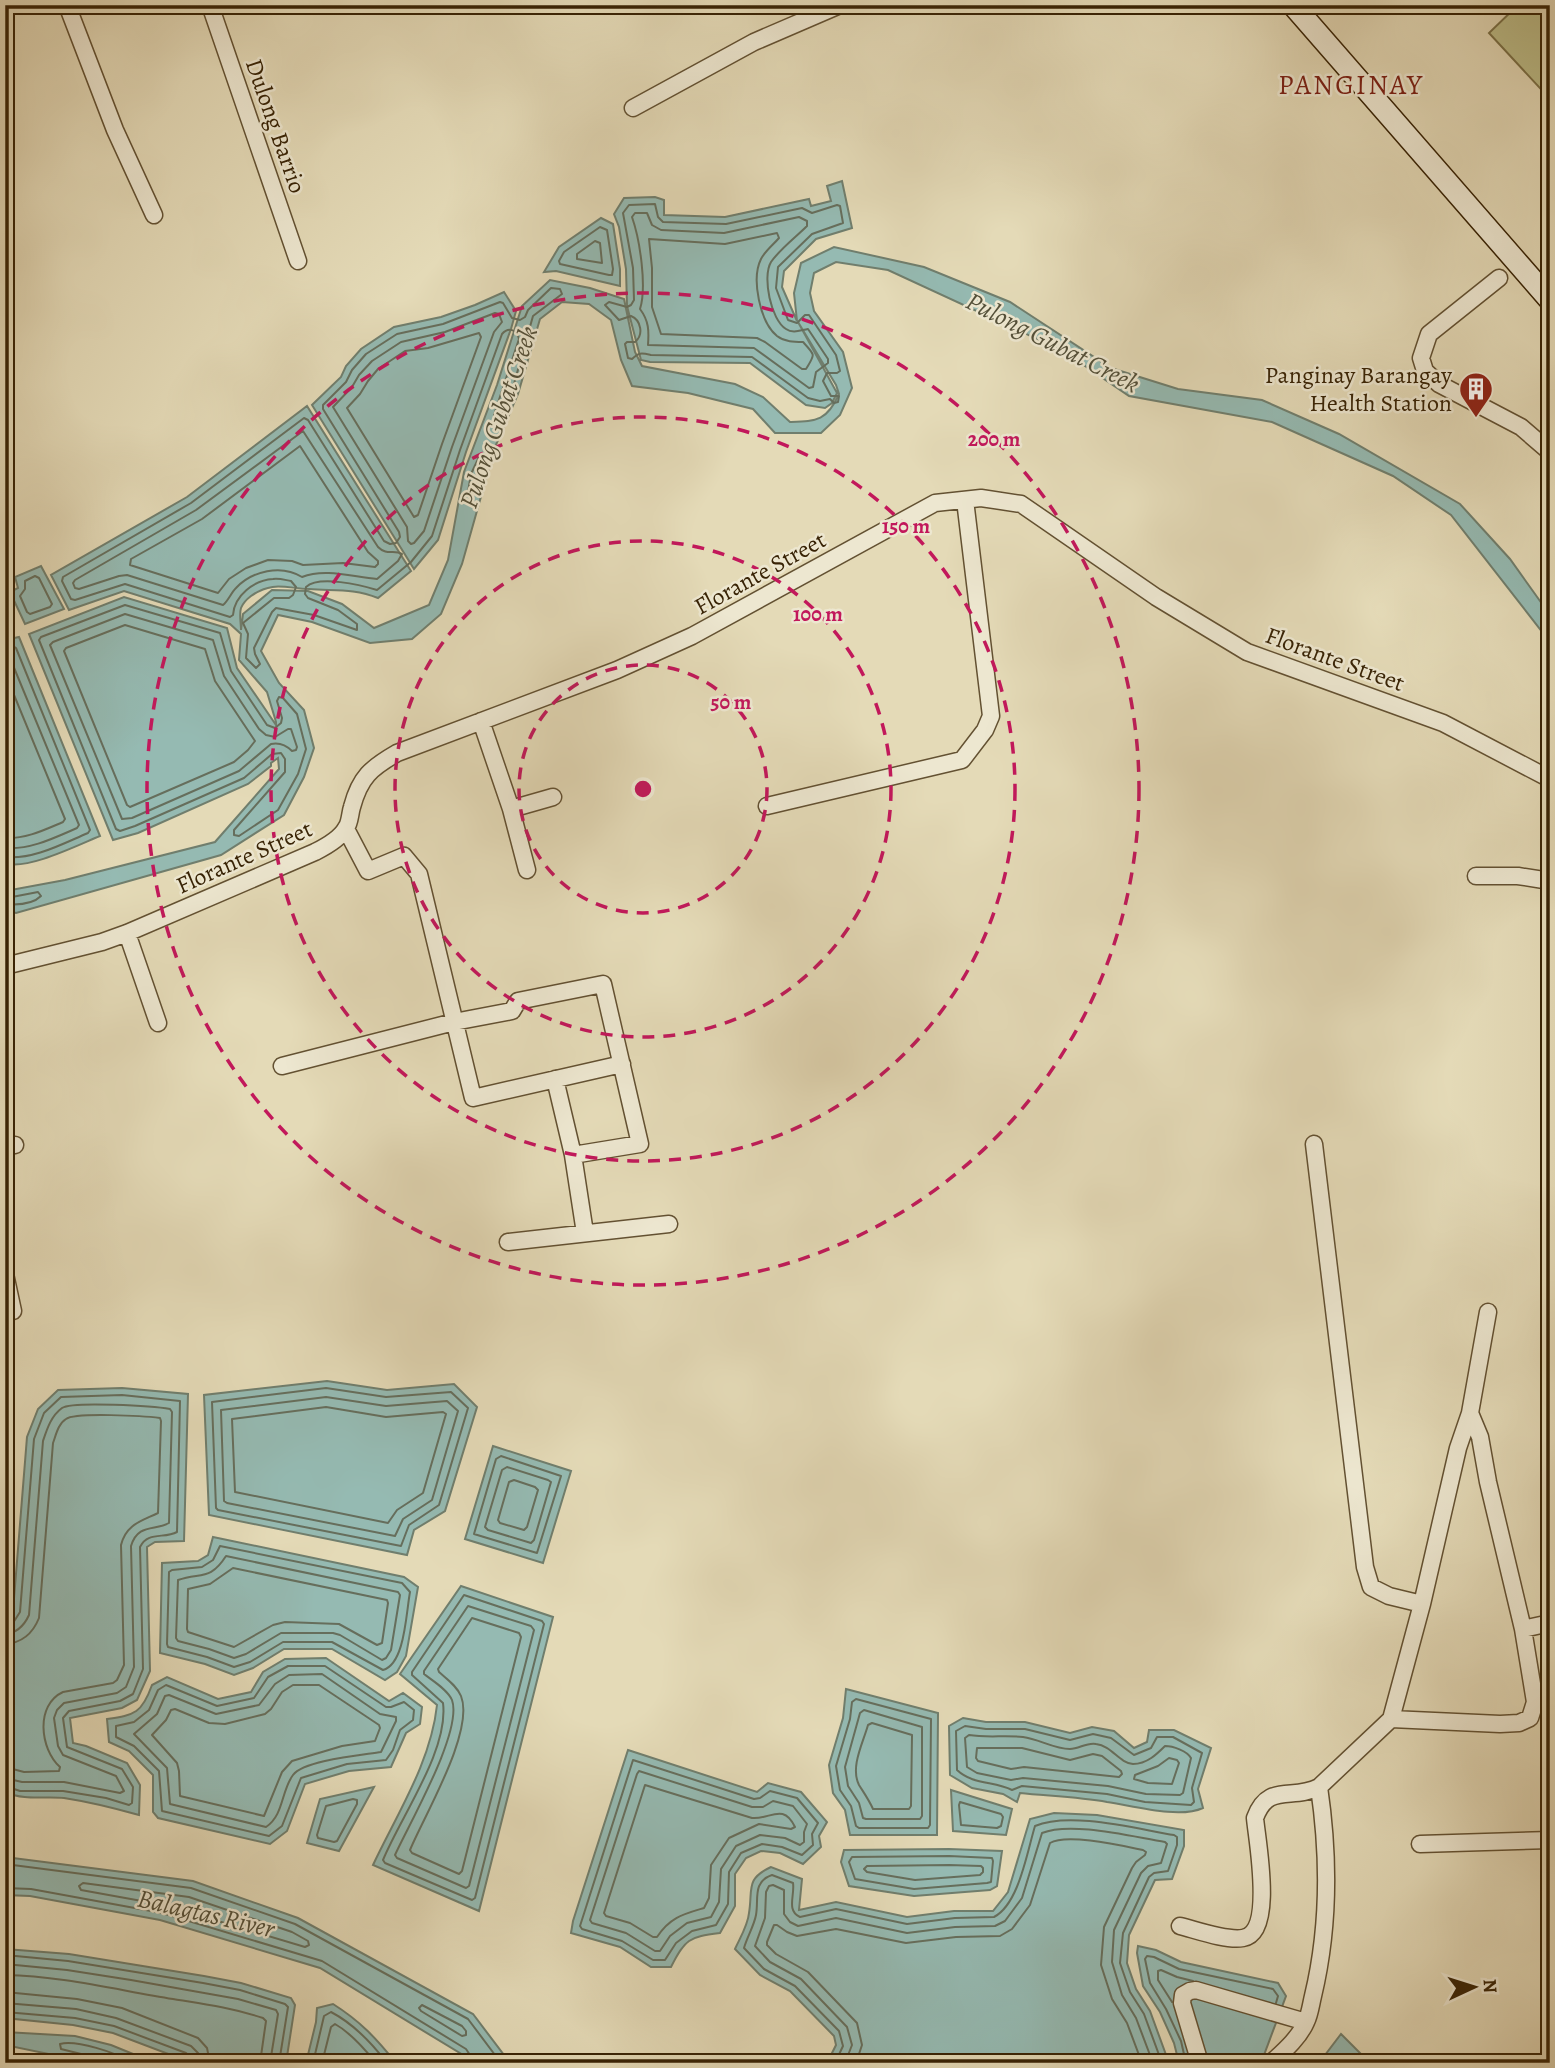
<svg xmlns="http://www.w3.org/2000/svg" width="1555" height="2068" font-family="Alegreya,serif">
  <rect width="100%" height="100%" fill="#e4dab7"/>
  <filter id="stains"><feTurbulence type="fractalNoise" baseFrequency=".00286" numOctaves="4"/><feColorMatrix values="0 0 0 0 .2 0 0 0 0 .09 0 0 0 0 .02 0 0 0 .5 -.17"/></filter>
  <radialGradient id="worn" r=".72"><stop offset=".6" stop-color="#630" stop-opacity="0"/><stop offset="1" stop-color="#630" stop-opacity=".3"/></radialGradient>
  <path fill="#bcbd89" stroke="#7a7047" stroke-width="2" d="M1518,5h32v94l-61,-66z"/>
  <path fill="#95bab2" stroke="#707e6d" stroke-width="2" d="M842,181l10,47 -36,11 -32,32 -2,16 15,34 -3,-28 7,-30 33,-16 90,20 86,35 101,66 67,21 84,11 77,34 121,70 50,55 40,56v27l-99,-127 -58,-39 -121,-54 -143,-26 -66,-45 -175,-81 -52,-8 -22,11 -4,20 4,18 29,41 9,36 -12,27 -19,18h-46l-22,-24 -65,-16 -56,-7 -11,-26 -10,-40 -22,-16 -27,-2 -22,17 -22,75 -23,53 -33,117 -21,50 -29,25 -42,4 -58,-21 -34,-7 -17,36 18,32 25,27 10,38 -10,29 -20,38 -63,40 -205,58 -11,-3v-22l6,2 54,-10 150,-38 64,-73 -1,-11 -7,5v3l-23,18 -110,49 -25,7 -84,-206 95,-37 103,31 10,40 39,57v-3l-9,-30 -28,-32 2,-26 -11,-10 -106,-33 -55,19 -18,-35 136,-78 120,-91 104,165 -33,27c-24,-10 -44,-7 -69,-9 -24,-1 -37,-8 -58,7 -4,3 -8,7 -10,12 -2,6 0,15 0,22l2,-16 29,-24 36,1 34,13 32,24 55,-23 19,-45 16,-88 33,-87 25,-79 28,-26 40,8 34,11 11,53 7,14 93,18 28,13 27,25c27,-1 37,-1 49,-28l-3,-9 -38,-63 39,71 -5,10 -7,5 -19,-3 -56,-42 -100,-1 -9,-2 -14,-54 -1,-37 -7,-42 -5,-13 10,-16 31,-1 9,3v15l61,2 84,-18 2,7 20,-5 -4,-15z
    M601,218l12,6 7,45v17l-64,-15 -12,1 15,-25z
    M504,292l12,19 -5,18 -45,123 -28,88 -24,29 -102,-164 29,-28 5,-11 15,-17 33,-22 47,-10 34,-12z
    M41,566l23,43 -39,15 -15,-32 8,-4 -3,-11z
    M19,637l81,199c-22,9 -74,35 -95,27v-223z
    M327,1381l60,9 67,-6 23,23 -32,104 -31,19 -7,25 -198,-40 -5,-120z
    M122,1388l66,6 -4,147 -29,1 -8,5 3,124 -13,29 -15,8 -52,10 3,25 13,3 41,17 13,22 -1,30c-25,-7 -49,-13 -75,-17 -20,-2 -39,3 -59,-6v-174h3l5,-7 14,-174 11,-28 20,-19z
    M493,1446l78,25 -28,92 -78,-24z
    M213,1537l191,40 14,10 -12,69 -9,16 -12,8 -53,-31h-48l-31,19 -19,7 -29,-11 -45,-11 2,-90 36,-2 10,-6z
    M461,1586l92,31 -74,294 -106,-46c24,-51 58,-103 64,-160l-37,-31z
    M326,1658l63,43 14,-8 19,14 -2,17 -14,9 -15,34 -42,4 -44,13 -18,47 -17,13 -112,-26 -5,-6v-37l-24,-24 -20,-9 -2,-23c28,-4 35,-6 45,-34l15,-8 51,22 33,-7 12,-20 22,-13z
    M846,1689l92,24 -1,122h-87l-5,-25 -12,-17 -4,-28 14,-47z
    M963,1718l23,4h39l45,11 22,-6 22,4 20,17 13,-6 2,-12h25l37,18 -13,41 5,19c-24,11 -69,-2 -96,-6 -28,-5 -58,-6 -87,-9l-3,9 -14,-8 -31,-6 -22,-13 -1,-49z
    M628,1750l129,42 11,-9 33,9 26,30 -8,14 2,11 -18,17 -23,-11 -19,-2 -15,7 -11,16v32l-15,27c-31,4 -35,6 -49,34h-20l-31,-20 -49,-14 2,-12z
    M374,1787l-35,64 -32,-8 13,-44z
    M951,1790l61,19 -6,26 -53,-4z
    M1054,1813l43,2 87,15v16l-12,33 -17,1 -26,55 -2,28 9,26 14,22 19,52h-342l9,-18 -2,-9 -44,-45 -30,-16 -25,-26c5,-11 13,-24 14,-36 4,-24 -4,-34 22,-46l31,12 -3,31 37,-8 71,15 47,-6h39l15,-19 22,-73z
    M949,1849l53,2 -5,35 -7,4 -76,6 -65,-10 -8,-24 3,-12z
    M5,1857l188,24 105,37 175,96 37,49h-43l-4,-8 -143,-87 -160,-48 -130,-24 -25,-1z
    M1138,1946l18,4 25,12 97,21 8,13 -25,67h-82l-5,-20 -14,-31 -17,-26 -6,-33z
    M5,1949l64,5 135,22 37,7 50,15 4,7 -9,58h-94l-79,-30 -40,-8 -68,-7z
    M333,2004c27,17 43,34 63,59h-90l10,-41 1,-14z
    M5,2032l70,4 36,9 27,11v7h-46l-87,-18z
    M1341,2034l29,29h-51z"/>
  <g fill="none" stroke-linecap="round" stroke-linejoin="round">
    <path stroke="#666e5c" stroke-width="2" d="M655,204l3,13 5,5 63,2 76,-16 10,5 25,-8 3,1 3,17 -31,11 -34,33 -2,21 12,32 9,3 8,-8h4l27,40 4,16 -3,2h-10l-4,8 8,15h8l-1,6 -4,1 -4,-4 -10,2 -12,-3 -56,-41 -101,-2c-9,-2 -12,-3 -19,4l-4,-1 -3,-14 2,-2h8c9,-7 6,-22 -4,-26l-12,4 -14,-15 4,-3 18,5 4,-2 3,-5 -1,-32 -10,-55 6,-8z
      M647,213l5,12 9,5 63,3 75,-16 8,4v5c-11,11 -27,23 -36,36 -9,15 0,58 15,67 7,5 15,1 22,0l20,30v4l-12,9 -3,15 -4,1 -55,-40 -106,-3c1,-14 1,-24 -8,-36 7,-22 0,-69 -8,-92l3,-4z
      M600,227l7,3 6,39 -1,6h-3l-49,-11 -1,-3 5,-9z
      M777,233l2,5c-6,7 -14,13 -18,21 -10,20 -1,63 16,77 8,6 17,6 26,6 13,14 12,12 3,27h-4l-37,-27 -8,-4 -96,-4 -9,-27v-39l-3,-29 76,5z
      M595,241l5,2 2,20 -25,-4v-5z
      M551,288l9,1 2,5 -29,22 -21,75 -12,26 -3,2 -3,-4 25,-76c-2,-10 -11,-12 -17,-5l-42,116 -28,86 -21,26 -34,28c-16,-5 -58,-15 -71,-3l-1,7 3,4 30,12 19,14v6l-43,-15 -38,-7 -4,4 -18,36 1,6 5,10 -4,4 -10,-10 2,-24 -5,-11 31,-25h15l4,-3 3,-8 -5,-6c-6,-1 -12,-3 -18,-2 -19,1 -39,17 -40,36l-3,2 -105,-33 -50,16 -4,-1 -9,-18 1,-4 128,-74 113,-85 4,2 76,121 6,3 6,-1 4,-6 -1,-5 -76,-123v-4l23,-23 6,-12 14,-16 31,-20 46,-10 57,-22 3,1 9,15 8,2 5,-3 3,-7z
      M495,313l4,1 3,8 -8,10 -42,115 -28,84 -10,12 -3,1 -3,-3 -1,-14 -74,-120 19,-20 7,-12 13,-14 29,-19 44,-10z
      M479,333l2,4 -39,107 -24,71 -4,2 -67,-109 13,-14 8,-13 10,-12 27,-18 23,-3z
      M303,431l75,116c9,9 16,2 24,7l-4,7 -21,18c-24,-2 -52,-11 -75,-2 -21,-13 -50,-6 -66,11 -5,5 -8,13 -13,17l-96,-30 -8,1 -40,13 -4,-1 -2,-5 2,-3 121,-70z
      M300,446l68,106 10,9v3l-3,3 -32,-4 -40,2 -11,-4 -24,-1 -22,8 -17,11 -11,14 -88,-28 1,-6 71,-40z
      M479,457h3l2,4 -10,32 -4,3 -2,-4 3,-18z
      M35,576l4,2 13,26 -2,3 -20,7 -3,-2 -7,-16 5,-7v-8z
      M125,605l95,28 11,38 36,54 8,3 6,-5 1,-5 -5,-17 2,-4 4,1 14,16 9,35 -8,25 -20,36 -39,26 -5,-1v-5l51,-58v-13l-4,-6 -9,1 -28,24 -109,48 -15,5 -4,-2 -77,-189 2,-3z
      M125,614l88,26 11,36 35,53 7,6 9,2 13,-8h3l6,18 -1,3 -4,1c-6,-6 -12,-9 -21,-7l-32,27 -107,47 -10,1 -72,-174 3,-3z
      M125,625l80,24 10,32 40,60 -7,9 -14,12 -104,45 -3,-2 -63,-154 2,-3z
      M5,647l8,-1 3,2 74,182 -2,3c-26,11 -55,27 -83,24
      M5,655l5,3 69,167 -2,3c-23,10 -47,22 -72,20
      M5,673l60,146 -2,3c-19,8 -37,17 -58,16
      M5,896l7,1 26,-5 3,4c-9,9 -24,9 -36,8
      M326,1388l60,9 65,-5 17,16 -29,97 -30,20 -8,21 -183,-36 -2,-2 -4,-106z
      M326,1397l60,9 61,-5 11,10 -26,89 -29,19 -8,17 -168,-33 -3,-2 -3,-91z
      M326,1407l60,10 57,-5 3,2 -23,79 -26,17 -9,13 -153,-31 -3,-73z
      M501,1456l60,20 -24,77 -63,-19 22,-75z
      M507,1467l41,13 3,2 -17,58 -3,3 -43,-13 -3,-3 17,-57z
      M514,1480l21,7 3,3 -11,37 -3,3 -24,-7 -2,-3 11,-38z
      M220,1546l182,37 8,9c-4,21 -5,72 -27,78l-51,-28h-49l-33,20 -16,5 -27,-10 -39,-10 -1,-3 2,-72 3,-2 30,-3 11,-7z
      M226,1556l172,36 2,3 -9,55 -5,8 -4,2 -42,-25 -7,-2h-52l-35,21 -12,4 -25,-9 -31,-8 -2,-3 2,-58c23,-8 32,1 48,-24z
      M233,1568l154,32 1,3 -6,40 -5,2 -38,-21 -54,-2 -12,3 -39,22 -46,-15 -1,-3 1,-40 22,-5z
      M464,1595l78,26 2,3 -69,274 -3,2 -87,-37 -2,-3c18,-44 66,-110 60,-157l-31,-28v-3z
      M468,1606l63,20 3,4 -65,256 -3,2 -69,-30 -2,-3c14,-31 68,-124 57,-155 -4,-10 -19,-19 -28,-26v-3z
      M472,1618l47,15 2,4 -59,234 -3,3 -47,-21 -2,-3c14,-34 65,-119 51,-154 -4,-10 -14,-17 -22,-24l-1,-3z
      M5,1625l8,-2 7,-11 14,-173 10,-26 17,-16 61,-2 58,6 -3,131c-13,7 -29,-1 -37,15l3,122 -10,25 -13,7 -51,10 -6,7 4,29 55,22 11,18 -1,16 -3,2 -23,-7 -43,-7h-43l-15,-5
      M5,1634c12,-1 19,-8 24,-19l14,-174c4,-12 8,-25 19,-33 10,-7 92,-2 108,1l2,3 -3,111c-14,8 -31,0 -38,23l3,121 -8,20 -9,6 -53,10 -7,7 -3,8 4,28 5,9 53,21 8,15 -4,2 -56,-11h-42l-17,-4
      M5,1644c17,-1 28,-11 34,-26l14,-175c3,-8 5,-19 13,-24 9,-7 79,-3 94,-1l1,3 -3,92c-16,8 -32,11 -37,32l3,120 -7,15 -4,3 -50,9c-28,13 -23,57 -3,75l-1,4 -35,1 -19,-5
      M288,1666h37l61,41h5l13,-5 10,8 -1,10 -13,10 -7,20 -7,10 -39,4 -46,14 -19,48 -13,10 -107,-25 -3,-40 -25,-25 -18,-9v-11l18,-4 15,-12 9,-20 8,-5 51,21 37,-8 14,-21z
      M322,1674l58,40 16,3v4l-15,31c-18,3 -77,8 -88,23 -12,16 -9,40 -27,52l-96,-23 -3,-36 -33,-34 23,-20 8,-18 4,-1 47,19 43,-9 16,-21 14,-9z
      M293,1685h26l60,40 1,3 -5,13 -33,5 -50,15 -10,11 -18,44 -84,-20 -1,-25 -2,-8 -25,-28 14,-15 5,-10 4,-1 34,14 16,1 40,-10 6,-5 11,-17z
      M856,1699l75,20 -1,106 -2,3h-69l-3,-2 -5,-20 -11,-16 -4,-24 14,-47 2,-17z
      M864,1710l58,17v89l-2,3h-54l-3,-1 -4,-15 -11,-17 -3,-19 15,-54z
      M872,1723l40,12 -1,71 -2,3h-36c-4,-9 -9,-16 -14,-24 -9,-18 4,-42 9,-60z
      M965,1726l21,3h39l45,11 23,-6 18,4 23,17 17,-7 6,-11h16l29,16 -10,35 2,14 -3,3 -46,-3 -38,-8 -85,-8 -10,4c-18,-9 -39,-5 -55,-20l-1,-39z
      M969,1735c18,3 36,0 54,2 16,2 31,12 47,12 9,0 17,-7 26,-5 16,2 23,19 37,20 14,0 24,-10 32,-18 8,0 22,5 26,12l-8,35 -3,2 -34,-1 -38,-8 -85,-8 -12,2 -34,-7 -10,-6 -2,-29z
      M977,1748h45l48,12 23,-6 9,2 19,15 1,3 -3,3 -95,-10 -13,2 -33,-8 -2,-3z
      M1169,1758l8,2 2,3 -7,21 -24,-1 -14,-4 1,-4 23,-9z
      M633,1760l121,39 6,-1 10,-7 27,7 21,25 -6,11 1,11 -11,10 -20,-8 -20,-3 -21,9 -12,19 -1,32 -12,21 -24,6 -16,12 -11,17h-12l-31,-19 -40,-12 -2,-3z
      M639,1771l113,36h11l10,-6 20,5 14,18 -3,8v10l-4,3 -15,-7 -25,-3 -24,11 -15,23 -2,33 -8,15 -24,6 -17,13 -10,15h-5l-29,-18 -34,-10 -2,-3 47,-146z
      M645,1785l107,33c18,2 31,-16 43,9l-4,2 -32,-5 -30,14 -18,27 -2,33 -5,10c-20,6 -34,9 -47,29h-4l-23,-14 -24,-7 -2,-3z
      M353,1799l4,1v4l-20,37 -3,1 -16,-4 -1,-3 9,-29z
      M960,1802l41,12 2,3 -2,9 -4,2 -36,-3 -2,-20z
      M949,1856l43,2 1,3 -2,21 -4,1 -73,6 -59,-10 -6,-17 3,-5z
      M5,1864l186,24 104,36 173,95 33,44
      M949,1865l32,1 2,2v4l-3,3 -65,5 -48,-8 -3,-3 3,-3z
      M83,1883l106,14 103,35 16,9 1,4 -4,2 -141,-42 -83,-15 -2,-4z
      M5,1888l26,1 131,24 160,48 144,88 6,9 1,5
      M5,1955l63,6 135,22 37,7 45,14 3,3 -9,56
      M5,1964l62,6 64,10 107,19 38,11 2,4 -8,49
      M5,1975c57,1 112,15 168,24 31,5 60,9 90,19l3,3 -6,42
      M5,1992l72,7 45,9 76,30 9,10 3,15
      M1172,2002l-14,-22v-9l3,-1 16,7 16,4
      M5,2003l71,6 40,9 75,28 7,7 2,10
      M422,2005l40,21 4,5v4l-4,1 -41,-25 -2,-3z
      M5,2012l70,6 39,8 72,27 4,4 1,6
      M84,2063l-3,-9 -20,-5 -1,-5c16,-4 57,8 71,19
      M313,2063l11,-47 7,-4c23,12 40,30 56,51
      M322,2063l9,-36 4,-3c16,9 29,24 41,39
      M835,2063l8,-17 -4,-15 -44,-45 -31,-17 -20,-21c3,-11 10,-22 12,-33 3,-16 -4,-33 16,-40l21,8c2,12 -7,28 7,34l36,-8 71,15 48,-6 39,-1c25,-13 33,-65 41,-91 35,-15 102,3 139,9l3,2v8l-9,26 -14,2 -5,4 -26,56 -3,30 10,29 14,22 18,49
      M845,2063l7,-18 -5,-18 -46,-48 -31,-17 -15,-16 10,-28 1,-26 3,-6 4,-1 11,5v24l6,8 8,4 38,-8 71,15 48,-6 40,-1 10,-5 17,-23 20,-65c29,-12 91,4 123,9l2,2 -6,19 -13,3 -7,7 -27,57 -2,32 10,33 14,23 17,45
      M856,2063l6,-18 -5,-22 -49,-51 -32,-18 -9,-9v-3l7,-17h3l10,7 10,4 39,-7 70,14 50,-6 44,-1 12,-7 18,-24 20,-62c17,-10 73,3 93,7l3,2 -1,3 -9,7 -4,6 -28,59 -3,38 11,34 15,24 15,40
      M1186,2063l-5,-22 -15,-32 -16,-26 -5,-24 2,-3 7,1 25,12 94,20 5,7 -2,7"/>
    <g stroke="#635132" stroke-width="19">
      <path id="street" d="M67,5l48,125 39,85
        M210,5l88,256
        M633,108l121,-66 86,-37
        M1499,278l-70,56 -8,24 4,13 14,13 82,43 29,25
        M481,721l30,88 16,61
        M767,806l195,-46 23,-30 6,-14 -26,-216
        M511,809l42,-12
        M346,829l22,42 36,-15 15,18 54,224 149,-34
        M1476,876h42l32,5
        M127,933l31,90
        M5,966l97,-24 25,-9 188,-81c10,-5 25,-13 31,-24 4,-5 4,-15 6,-21 8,-30 19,-39 45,-54l220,-83 75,-34 243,-133 46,-5 40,6 135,93 91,55 196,71 107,56
        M282,1066l172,-44 58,-11 6,-10 85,-17 37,160 -67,11
        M555,1079l18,76 12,78
        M1314,1144l51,423 6,20 18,9 33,8
        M5,1147l10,-2
        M508,1242l161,-18
        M5,1274l8,37
        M1523,1629l27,-6
        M1391,1719l31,-115 36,-156 12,-35
        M1420,1844l130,-4
        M1180,1926c16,4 46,15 63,12 32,-5 14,-97 12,-120 13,-36 37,-17 64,-31l72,-68 109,5 19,-1 11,-5 5,-16 -12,-73 -35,-147 -8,-45 -10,-24 18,-101
        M1200,2063l-18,-60 1,-8 7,-4 6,-1 110,32
        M1271,2063c13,-12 28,-25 35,-41 4,-8 5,-18 7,-26 16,-67 16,-141 6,-209"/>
    </g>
    <g stroke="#382305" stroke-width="24">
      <path id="secondary" d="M1293,5l257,295"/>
    </g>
    <use href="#street" stroke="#ede7d0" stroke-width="16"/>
    <use href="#secondary" stroke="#ede7d0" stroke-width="21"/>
  </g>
  <g fill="none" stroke="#c2185b" stroke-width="3.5" stroke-dasharray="12 9">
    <circle cx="643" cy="789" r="124"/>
    <circle cx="643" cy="789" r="248"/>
    <circle cx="643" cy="789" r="372"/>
    <circle cx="643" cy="789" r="496"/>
  </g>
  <defs>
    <g id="building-pin" transform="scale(1.75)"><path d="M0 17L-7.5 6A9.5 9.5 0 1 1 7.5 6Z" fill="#8f2418" stroke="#ede7d0"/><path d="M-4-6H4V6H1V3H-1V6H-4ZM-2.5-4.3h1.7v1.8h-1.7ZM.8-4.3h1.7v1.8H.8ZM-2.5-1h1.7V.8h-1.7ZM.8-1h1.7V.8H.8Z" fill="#fff"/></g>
  </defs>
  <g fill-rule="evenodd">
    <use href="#building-pin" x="1476" y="389"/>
  </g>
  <g text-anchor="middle" stroke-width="5" stroke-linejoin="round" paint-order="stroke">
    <g font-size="24" fill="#382305" stroke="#ede7d0">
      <text transform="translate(276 126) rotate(71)" y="8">Dulong Barrio</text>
      <text transform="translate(760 573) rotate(-29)" y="8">Florante Street</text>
      <text transform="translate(1335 659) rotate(20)" y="8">Florante Street</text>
      <text transform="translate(244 857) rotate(-24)" y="8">Florante Street</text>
    </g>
    <g font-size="24" fill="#382305" stroke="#ede7d0" text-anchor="end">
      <text x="1452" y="383">Panginay Barangay<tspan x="1452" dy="28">Health Station</tspan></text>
    </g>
    <g font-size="26" font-style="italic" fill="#545039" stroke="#ede7d0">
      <text transform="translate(1053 342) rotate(27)" y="9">Pulong Gubat Creek</text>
      <text transform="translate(498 417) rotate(-71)" y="9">Pulong Gubat Creek</text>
      <text transform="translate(206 1913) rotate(13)" y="9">Balagtas River</text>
    </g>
    <g font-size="28" letter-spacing="2" fill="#7a1f14" stroke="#ede7d0">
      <text x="1351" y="94">PANGINAY</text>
    </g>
  </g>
  <circle cx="643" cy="789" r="10" fill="#c2185b" stroke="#ede7d0" stroke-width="3.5"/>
  <g font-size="21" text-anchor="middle" font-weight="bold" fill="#c2185b" stroke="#ede7d0" stroke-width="5" stroke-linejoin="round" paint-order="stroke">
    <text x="994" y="446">200 m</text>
    <text x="906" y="533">150 m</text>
    <text x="818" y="621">100 m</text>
    <text x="731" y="709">50 m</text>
  </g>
  <rect width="1555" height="2068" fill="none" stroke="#e4dab7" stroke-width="28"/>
  <rect x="7" y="7" width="1541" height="2054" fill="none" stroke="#382305" stroke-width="3.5"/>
  <rect x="14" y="14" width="1527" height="2040" fill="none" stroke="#382305" stroke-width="2"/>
  <g transform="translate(1474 1987) rotate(86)" stroke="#ede7d0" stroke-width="5" paint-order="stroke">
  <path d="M0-5L12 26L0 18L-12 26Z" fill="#382305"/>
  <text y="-10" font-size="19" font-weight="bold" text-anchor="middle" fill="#382305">N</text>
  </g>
  <rect width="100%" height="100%" filter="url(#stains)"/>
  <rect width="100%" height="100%" fill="url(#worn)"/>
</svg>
